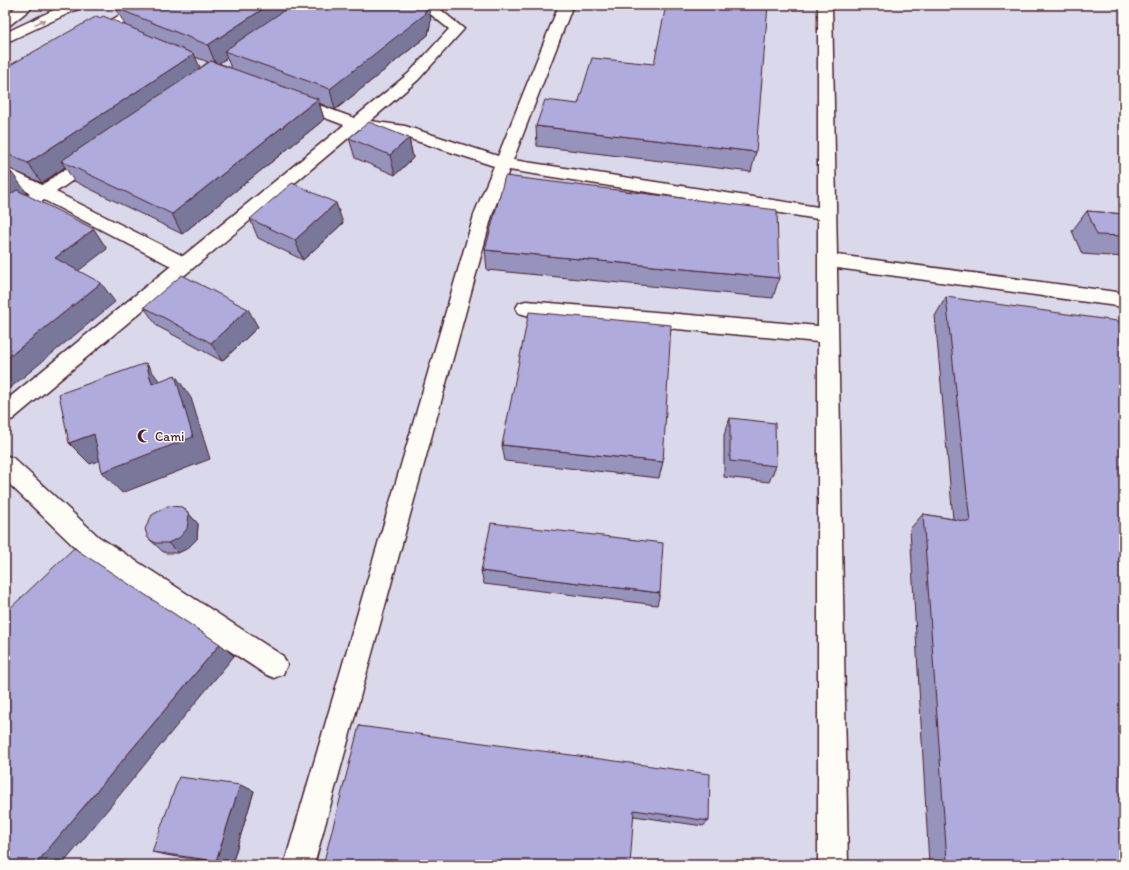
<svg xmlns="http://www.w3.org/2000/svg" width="1129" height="870" font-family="Itim,sans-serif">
  <rect width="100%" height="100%" fill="#edecf2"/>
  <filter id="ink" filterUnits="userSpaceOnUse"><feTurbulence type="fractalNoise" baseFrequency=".025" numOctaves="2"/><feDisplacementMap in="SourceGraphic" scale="8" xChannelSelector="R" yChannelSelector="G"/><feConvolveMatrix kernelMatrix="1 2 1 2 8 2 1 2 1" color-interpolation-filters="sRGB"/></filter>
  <g filter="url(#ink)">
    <path fill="#dad8eb" d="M5,5h1119v860h-1119z"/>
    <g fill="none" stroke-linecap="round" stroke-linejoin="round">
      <g stroke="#4a1f2b" stroke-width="3">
        <path id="minor" d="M137,5h17l-2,3 -54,32h-10l-2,-3 2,-3z
          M419,5h16l29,24 -46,51 -48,41 35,5 93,30 61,-151h14l-60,155 305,47v-202h14l5,250 287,38v14l-287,-39 11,597h-30v-523l-292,-27 -7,-2 -3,-5 3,-5 7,-2 292,25v-107l-309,-49 -16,42 -179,653h-30l191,-653 19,-46 -96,-31 -39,-6 -346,290 -8,3v-21l166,-135 -127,-66 -33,22 -6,2v-15l25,-16 -25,-13v-13l37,18 45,-31 6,-1 6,1 2,4 -2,4 -43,30 127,64 161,-131 -56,-21 -2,-3 2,-3h12l54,20 54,-44 41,-45z
          M5,455l8,3 86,79 184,119 4,9 -4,9 -9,4 -9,-4 -184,-121 -76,-73z"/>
      </g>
      <g stroke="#4a1f2b" stroke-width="3">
        <path id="tertiary" d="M19,5h16l-25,20 -5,1v-11z
          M64,5h18l-2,3 -75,35v-10z"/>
      </g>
      <use href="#minor" fill="#fdfcf7" fill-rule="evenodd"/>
      <use href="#tertiary" fill="#fdfcf7" fill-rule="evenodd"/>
    </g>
    <path fill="#9693bd" stroke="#4a1f2b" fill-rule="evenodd" d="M116,8l315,12 -3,15 -93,75 -16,-7 5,16 -3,3 -139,112 -108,-53 -9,-14 -23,16 -37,-16v-99l120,-43zM195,57l13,5 -8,6zM227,58l4,10 -12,-5z
      M536,126l220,26 -5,20 -214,-26z
      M349,138h60l4,20 -18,17 -40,-17z
      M1087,211l37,3v43l-42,-3 -10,-23z
      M250,219l93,4 -40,37 -45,-22z
      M485,250l294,28 -6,20 -286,-28z
      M946,297l178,568h-190l-5,-1 -19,-335 13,-15 30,5 -18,-203z
      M144,307l114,20 -36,34 -65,-35z
      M730,418l46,48 -7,16 -45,-5v-42z
      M502,445l161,17 -4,16 -154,-17z
      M183,507l15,17 -1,15 -9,9 -10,5h-12l-4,-2 -3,-3 -11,-10z
      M481,571l179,22 -3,12 -173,-21z
      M359,726l350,95 -6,5 -69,-10z
      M240,785l14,6 -22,73 -61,-8 -19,-4z"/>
    <path fill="#7a789a" stroke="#4a1f2b" d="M269,5h36l-81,46 3,7 -11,7 -8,-20z
      M427,5h1l3,15 -3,15 -93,75 -5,-21z
      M194,54l9,20 -142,87 4,6 -23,16 -14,-20z
      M318,99l6,20 -3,3 -139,112 -10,-20z
      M409,138l4,20 -18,17 -5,-20z
      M12,173l15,20 -22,14v-29z
      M336,203l7,20 -40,37 -8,-20z
      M94,229l13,20 -38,29 -14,-20z
      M101,283l14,19 -105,86 -5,1v-29z
      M248,309l10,18 -36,34 -11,-18z
      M146,363l17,23 -11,-2z
      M175,375l16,23 19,61 -88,34 -20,-21z
      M94,434l20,21 -24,9 -21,-21z
      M183,507l15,17 -1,15 -9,9 -10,5 -10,-10z
      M220,644l14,12 -172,209h-27z
      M240,785l14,6 -22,73 -16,-3z"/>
    <path fill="#afabdc" stroke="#4a1f2b" d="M121,5h148l-61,40 -92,-37z
      M292,5h135l-3,10 -94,74 -106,-38z
      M666,5h102l-12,147 -220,-26 9,-26 33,4 14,-46 62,6z
      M97,16l3,2 3,-2 91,38 -166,109 -23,-10v-85z
      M211,61l107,38 -4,3 -142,112 -111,-53z
      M369,122l40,16 -19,17 -41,-17z
      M5,169l7,4 -7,5z
      M505,176l272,34 2,68 -294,-28z
      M292,183l44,20 -41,37 -45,-21z
      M17,190l77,39 -39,29 46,25 -96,77v-162z
      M1087,211l37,3v22l-27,-1z
      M182,275l66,34 -37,34 -67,-36z
      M946,297l178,25v543h-159l-18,-4 -24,-347 47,8z
      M529,312l142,13 -8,137 -161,-17z
      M146,363l6,21 23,-9 18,62 -91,35 -8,-38 -25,9 -10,-49z
      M730,418l45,5 1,43 -46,-5z
      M168,506l15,1 6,7 -2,15 -8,9 -11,5h-12l-4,-2 -4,-3 -3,-9 7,-14z
      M491,523l172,20 -3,50 -179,-22z
      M74,548l146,96 -185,221h-30v-252z
      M359,726l351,48 -1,47 -75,-11 -4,55h-307z
      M179,777l61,8 -24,76 -64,-9z"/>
    <defs><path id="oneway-solid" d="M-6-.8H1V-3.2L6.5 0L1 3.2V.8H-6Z"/></defs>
    <use fill="#ac999b" href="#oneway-solid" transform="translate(40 22) rotate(-25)"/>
  </g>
  <defs>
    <g id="mosque-bare" transform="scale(1.08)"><path d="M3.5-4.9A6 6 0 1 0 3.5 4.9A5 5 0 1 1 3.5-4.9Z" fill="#4a1f2b" stroke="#fdfcf7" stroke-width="2.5" paint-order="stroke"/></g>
  </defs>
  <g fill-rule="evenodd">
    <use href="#mosque-bare" x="144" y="436"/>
  </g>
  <g text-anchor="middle" stroke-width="3" stroke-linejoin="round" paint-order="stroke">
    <g font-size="13" fill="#4a1f2b" stroke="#fdfcf7" text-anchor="start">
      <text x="155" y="441">Cami</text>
    </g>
  </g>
  <rect width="1129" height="870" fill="none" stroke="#fdfcf7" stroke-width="20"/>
  <rect x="10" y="10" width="1109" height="850" fill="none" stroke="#4a1f2b" stroke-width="1.5" filter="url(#ink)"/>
</svg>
